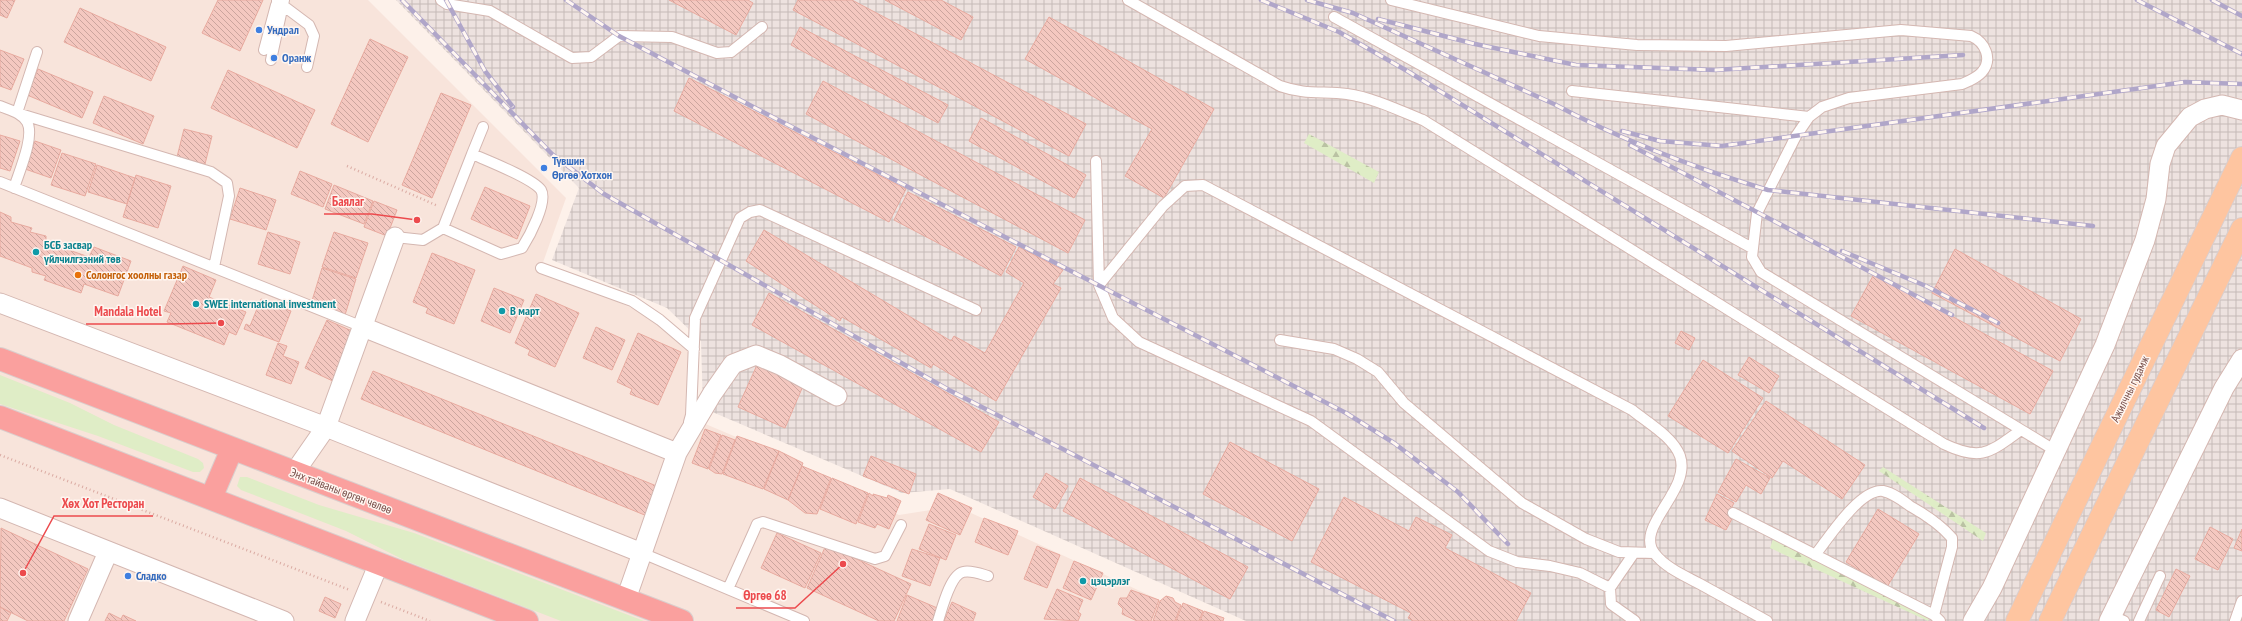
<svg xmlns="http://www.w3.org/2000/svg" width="2242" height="621" font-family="'PT Sans Narrow',sans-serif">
  <defs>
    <pattern id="industrial-grid" width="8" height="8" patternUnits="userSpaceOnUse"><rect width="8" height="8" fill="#ede2df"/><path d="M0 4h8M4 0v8" fill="none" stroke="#c5bab7"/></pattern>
    <pattern id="forest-firs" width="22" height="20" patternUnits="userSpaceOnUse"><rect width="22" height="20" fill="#dfedc6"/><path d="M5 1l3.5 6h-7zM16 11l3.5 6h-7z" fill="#bac2a3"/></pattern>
    <pattern id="building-back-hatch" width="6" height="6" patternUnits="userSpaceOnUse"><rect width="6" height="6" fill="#f4c8c0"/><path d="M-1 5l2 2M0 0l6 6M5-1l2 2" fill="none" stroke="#cba59e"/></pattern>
  </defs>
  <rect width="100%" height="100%" fill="#fdf1ea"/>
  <path fill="#f8e4db" d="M0,0h368l198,198 -25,70 120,53 28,26 7,73 85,36 118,59 57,-9 249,115h-1205z"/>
  <path fill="url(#industrial-grid)" d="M396,0h1846v621h-996l-296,-132 -48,4 -199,-85 -2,-67 -34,-33 -115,-48 27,-72z"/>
  <path fill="#dfedc6" d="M0,375l70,28 44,22 84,34 5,4 1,5 -4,4h-7l-95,-36 -98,-32z
    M240,477h7l72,28 95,28 230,88h-83l-157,-61 -58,-29 -105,-41 -4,-4z"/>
  <path fill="url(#forest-firs)" d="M1309,134l70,38 -5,11 -70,-40z
    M1883,467l103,66 -3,8 -104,-70z
    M1773,539l158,75 -3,7 -158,-73z"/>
  <path fill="url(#building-back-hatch)" stroke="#e8aa9f" d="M0,0h15l-8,18 -7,-3z
    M218,0h45l-23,51 -38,-18z
    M669,0h79l5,3 -17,32z
    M798,0h54l234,124 -17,32 -276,-146z
    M885,0h56l32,17 -12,23z
    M80,8l86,39 -15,34 -87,-39z
    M1049,17l165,92 -50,89 -39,-22 27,-47 -127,-70z
    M800,27l148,78 -10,18 -147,-78z
    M370,39l38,18 -40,85 -37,-18z
    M0,50l24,9 -13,31 -11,-4z
    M38,69l55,23 -11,26 -55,-23z
    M228,70l87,40 -18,38 -86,-40z
    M689,78l217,111 -17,33 -215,-111z
    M823,81l262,139 -17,33 -262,-139z
    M441,93l30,12 -39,93 -30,-13z
    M104,96l50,20 -11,28 -50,-21z
    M981,118l105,57 -12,23 -105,-57z
    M184,129l28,7 -7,28 -28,-7z
    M0,135l20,6 -10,30 -10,-3z
    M35,141l26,9 -10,28 -26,-9z
    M62,153l34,11 -11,32 -34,-11z
    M97,165l38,13 -8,26 -39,-12z
    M300,171l32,13 -9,23 -32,-13z
    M136,175l35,11 -13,42 -35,-11z
    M334,185l39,16 -9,23 -39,-15z
    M485,187l45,19 -13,33 -46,-20z
    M240,188l36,12 -10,30 -36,-11z
    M908,192l108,55 -15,29 -107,-56z
    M374,201l23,9 -10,26 -23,-9z
    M0,212l11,5v5l21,6 -2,4 16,4v6l43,15 5,-10 37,14 -13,35 -34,-12 -3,9 -37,-13 2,-4 -14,-4v-4l-32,-12z
    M764,230l187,111 3,-5 31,17 39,-70 -18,-11 13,-25 44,23 -10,14 8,4 -65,113 -63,-37 -2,4 -89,-51 -2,4 -94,-60z
    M268,232l32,10 -10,32 -32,-10z
    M334,232l34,11 -12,35 -34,-11z
    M1955,249l126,70 -21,42 -128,-68z
    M432,253l43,17 -21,54 -28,-11 2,-5 -15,-6z
    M183,266l33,14 -7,17 37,15 -10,23 -7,-3 -5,13 -57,-23 4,-9 -7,-2z
    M322,268l34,11 -11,36 -34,-11z
    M1874,274l179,97 -23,43 -179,-98z
    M494,288l30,12 -14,33 -29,-12z
    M769,293l230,129 -18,30 -229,-127z
    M536,294l43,19 -24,54 -27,-12 2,-5 -15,-7z
    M261,299l30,12 -12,31 -35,-13 2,-5 4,2z
    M327,320l32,14 -22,49 -32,-15z
    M596,327l29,13 -13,30 -29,-12z
    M1681,331l14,7 -6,12 -14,-7z
    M638,333l43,19 -23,53 -28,-11 2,-5 -15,-7z
    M278,343l9,3 -4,10 16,6 -8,22 -25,-9z
    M1749,357l30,19 -10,17 -31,-18z
    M1703,360l60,38 -35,55 -60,-37z
    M757,365l46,21 -18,42 -47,-21z
    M373,371l286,116 -12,29 -286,-117z
    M1766,401l99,64 -23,34 -59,-38 -11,17 -40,-27z
    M705,429l16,6 -13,34 -16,-6z
    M722,435l13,5 -13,34 -7,-1 -6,-4z
    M737,436l42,15 -16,38 -40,-15z
    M1230,442l89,47 -27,52 -89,-47z
    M779,451l24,12 -15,37 -24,-11z
    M871,456l45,18 -7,20 -46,-18z
    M1736,459l34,19 -9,16 -15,-9 -10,17 -18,-10z
    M802,466l29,12 -14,36 -12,-1 -17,-13z
    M1046,473l22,13 -13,23 -22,-12z
    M832,478l36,15 -12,31 -36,-15z
    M1080,478l168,89 -18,32 -167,-88z
    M869,493l4,3v-2l14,4 1,-3 13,6 -12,28 -12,-5 -2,4 -17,-6z
    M938,493l34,15 -12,27 -34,-15z
    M1717,494l17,9 -5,9 5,3 -8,15 -21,-10z
    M1344,497l65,34 7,-14 36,18 -7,13 86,45 -15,28h-103l-5,-3 3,-5 -100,-51z
    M1878,509l41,25 -32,53 -41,-25z
    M984,518l34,13 -10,24 -33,-13z
    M929,524l27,11 -10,25 -27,-11z
    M2210,527l23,12 -15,31 -23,-11z
    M1,528l87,41 -24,52h-36l-28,-14z
    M2242,529v22l-8,-3z
    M777,533l44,20 -16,35 -44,-20z
    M826,545l85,39 -17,37h-15l-72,-33z
    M1037,546l23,9 -13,33 -23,-9z
    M912,549l28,9 -10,28 -28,-10z
    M1074,561l29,12 -12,27 -28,-12z
    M2176,569l14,7 -21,41 -13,-7z
    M1057,589l26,11 -5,12 3,2 -3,7 -34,-2z
    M1131,590l28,10 -8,21h-14l-15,-7 1,-5 -5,-5 2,-6h7z
    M907,595l35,15 -5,11h-40z
    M1166,596l7,2 2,4 6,3 -6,16h-22l7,-20z
    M325,597l16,7 -6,14 -16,-7z
    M952,602l24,11 -3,8h-29z
    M1183,603l20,8 -4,10h-23z
    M0,607l11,6 -4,8h-7z
    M1204,611l20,7 -1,3h-23z
    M109,613l12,6 2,-4 13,6h-31z"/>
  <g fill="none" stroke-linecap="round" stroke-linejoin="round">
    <g stroke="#d4b7b1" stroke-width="12">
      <path id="lane" d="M441,0l6,4 43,7 82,47 19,-1 28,-21 53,1 45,16 14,-1 31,-25
        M1128,0l152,86c25,9 43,5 67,8 27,4 51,16 76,26l521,324c38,18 46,8 77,-14
        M1391,0l148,36 98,9 89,1 175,-16 70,6c14,6 22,23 11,36 -5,6 -13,9 -20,12l-113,14 -27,9 -13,10 -13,19 -39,77 -5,44 9,15 295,179
        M277,1l32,24 5,11 -7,31
        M1334,17l418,231
        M264,50l12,-45
        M37,52l-20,61 194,59 16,11 2,13 -15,71
        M271,60l13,-60
        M1572,91l237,26
        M0,106c9,4 21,6 27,16 8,14 -8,50 -13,66
        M472,154l11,-27
        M1096,161l3,124 14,33 26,24 172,79 178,130 28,11 33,4 30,7 30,15 1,16 24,17
        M0,182l363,145
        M395,237l28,3 20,-12 58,26 21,-6c7,-11 26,-46 19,-58 -9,-12 -53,-29 -69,-36l-29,74
        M541,268l91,33 28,19 34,29
        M1099,285l64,-79 22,-20 18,-1 429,225c16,13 41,27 48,46 12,35 -47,71 -25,98 11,14 30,22 45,30 22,12 45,25 67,37
        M1280,340l54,9 23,10 21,13 26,31 118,100 64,36 33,13 35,1
        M689,422l2,-7 4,-97 45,-100 10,-6 10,-2 216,100
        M1733,513l201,102 6,6
        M642,553l162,68
        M1815,555c13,-16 45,-67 68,-64 10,2 19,9 27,15 16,9 30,18 42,32v9l-18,68
        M1610,588l24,-35
        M728,589l26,-58 3,-7 6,-2 112,37 10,-3 16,-31
        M2112,616l12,5
        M938,621c4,-12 12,-46 25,-49 8,-2 18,2 25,4
        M2139,621l21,-45
        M2235,621l7,-20"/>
    </g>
    <g stroke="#d4b7b1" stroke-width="21">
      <path id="street" d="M0,303l326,124 316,126
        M363,327l314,126
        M294,473l32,-46 69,-190
        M0,508l284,113
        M626,599l51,-146 35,-59 21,-30 23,-9 24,10 57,31
        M78,621l30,-69
        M355,621l24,-58
        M1973,621l19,-33 113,-243 40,-105 11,-41 4,-35 6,-18 24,-29 15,-8 17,-4 20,5
        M2109,621l115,-233 18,-29"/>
    </g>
    <g stroke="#dacecd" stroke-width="24">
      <path id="primary" d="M2017,621l225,-463
        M2050,621l192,-392"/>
    </g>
    <g stroke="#dacecd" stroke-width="24">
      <path id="highway" d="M0,359l682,262
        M0,417l527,204
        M211,498l21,-49"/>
    </g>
    <path stroke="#daaaa2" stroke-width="2.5" stroke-dasharray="1 3" stroke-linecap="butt" d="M347,166l91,40
      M0,455l350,135
      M381,602l49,19"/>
    <use href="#lane" stroke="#fff" stroke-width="10"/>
    <use href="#street" stroke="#fff" stroke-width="19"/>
    <use href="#primary" stroke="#fec5a0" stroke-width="22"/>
    <use href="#highway" stroke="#faa09e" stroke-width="22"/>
    <g stroke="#b0a6c9" stroke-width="4.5">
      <path id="rail" d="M402,0l150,154 52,40 345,196 445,231
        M446,0l39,71 28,36
        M566,0l53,36 142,75 585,302 48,30 64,49 50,52
        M1261,0l78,32 70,40 575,356
        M1307,0l46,13 201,91c67,36 141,64 214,86l325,36
        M2137,0l105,54
        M2212,0l30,16
        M1378,19l97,25 101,21 139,5 248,-15
        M1622,131l38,10 62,5 463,-64 57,2
        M1630,145l322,170
        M1842,251l84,35 72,37"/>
    </g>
    <use href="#rail" stroke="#fff6f1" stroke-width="3" stroke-dasharray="9" stroke-linecap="butt"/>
  </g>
  <g fill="#3f7fe0" stroke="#fff6f1" stroke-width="1.5">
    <circle cx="259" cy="30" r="4"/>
    <circle cx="274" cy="58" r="4"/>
    <circle cx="544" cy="168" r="4"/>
    <circle cx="128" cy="576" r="4"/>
  </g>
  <g fill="#0f9aa8" stroke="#fff6f1" stroke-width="1.5">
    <circle cx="36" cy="252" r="4"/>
    <circle cx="196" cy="304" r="4"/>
    <circle cx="502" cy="311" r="4"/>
    <circle cx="1083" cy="581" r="4"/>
  </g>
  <circle fill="#e8710a" stroke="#fff6f1" stroke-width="1.5" cx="78" cy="275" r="4"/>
  <g text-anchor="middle" stroke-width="3" stroke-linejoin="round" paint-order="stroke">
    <g font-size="12" font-weight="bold" fill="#366cbe" stroke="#fff6f1" text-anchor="start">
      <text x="267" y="34">Ундрал</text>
      <text x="282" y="62">Оранж</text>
      <text x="552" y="165">Түвшин<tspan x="552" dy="14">Өргөө Хотхон</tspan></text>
      <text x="136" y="580">Сладко</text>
    </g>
    <g font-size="12" font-weight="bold" fill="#0d838f" stroke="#fff6f1" text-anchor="start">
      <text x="44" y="249">БСБ засвар<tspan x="44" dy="14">үйлчилгээний төв</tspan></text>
      <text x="204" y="308">SWEE international investment</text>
      <text x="510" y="315">В март</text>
      <text x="1091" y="585">цэцэрлэг</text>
    </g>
    <g font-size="12" font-weight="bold" fill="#c56008" stroke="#fff6f1" text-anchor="start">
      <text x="86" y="279">Солонгос хоолны газар</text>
    </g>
    <g font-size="12" fill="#7a504b" stroke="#fff6f1">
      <text transform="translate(2130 389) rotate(-64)" y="4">Ажилчны гудамж</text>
      <text transform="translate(341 491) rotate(21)" y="4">Энх тайваны өргөн чөлөө</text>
    </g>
  </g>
  <path fill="none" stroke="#ec4a4d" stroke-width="1.5" d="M417 220L372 214H324M221 323L169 324H86M23 573L54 516H153M843 564L795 608H736"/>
  <g fill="#ec4a4d" stroke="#fff6f1" stroke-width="1.5">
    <circle cx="417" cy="220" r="4"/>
    <circle cx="221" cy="323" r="4"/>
    <circle cx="23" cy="573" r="4"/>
    <circle cx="843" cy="564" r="4"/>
  </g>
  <g font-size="13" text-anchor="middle" font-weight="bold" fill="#ec4a4d" stroke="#fff6f1" stroke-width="3" stroke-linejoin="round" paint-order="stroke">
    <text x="348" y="206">Баялаг</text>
    <text x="128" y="316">Mandala Hotel</text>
    <text x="103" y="508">Хөх Хот Ресторан</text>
    <text x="765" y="600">Өргөө 68</text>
  </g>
</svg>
